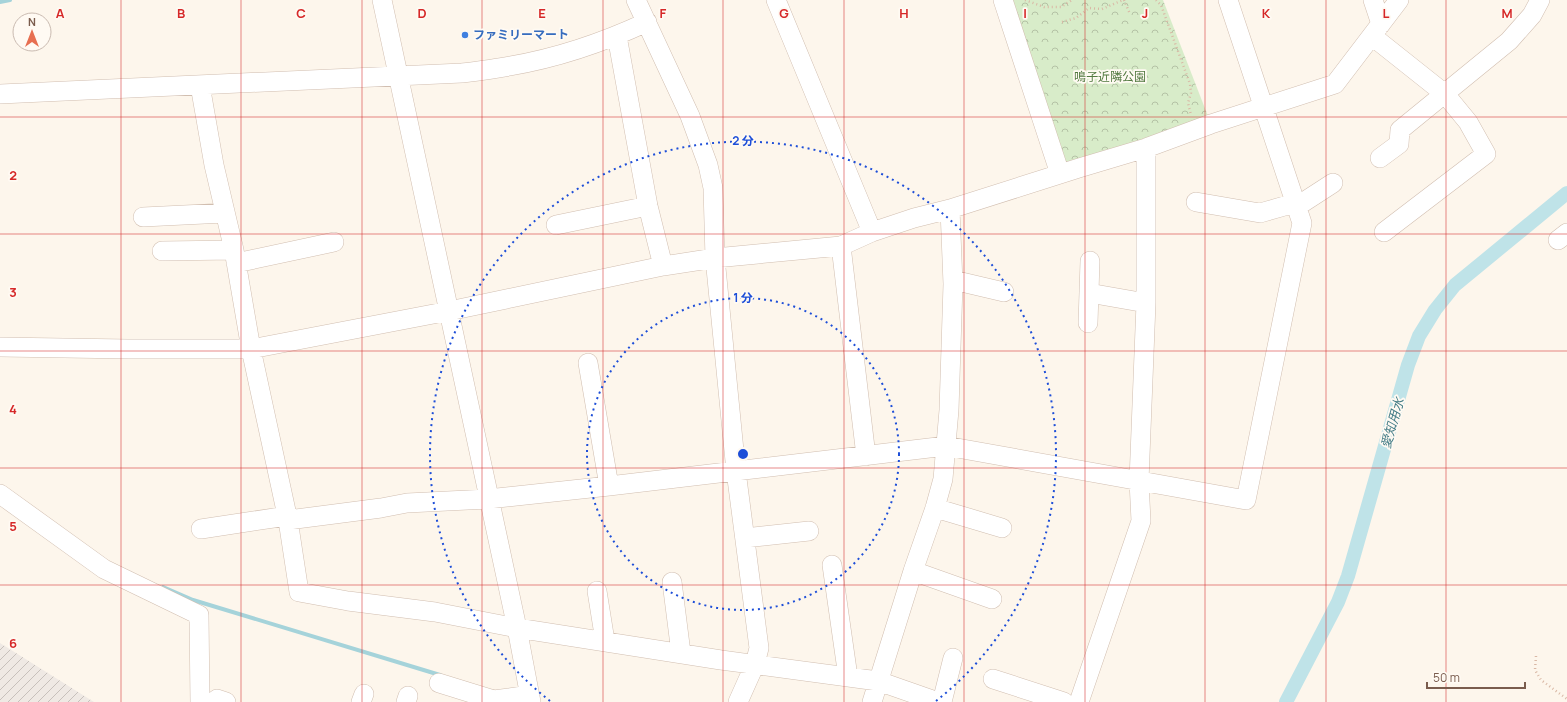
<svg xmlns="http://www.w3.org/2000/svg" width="1567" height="702" font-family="Manrope,'Noto Sans JP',sans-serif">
  <defs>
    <pattern id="industrial-furrows" width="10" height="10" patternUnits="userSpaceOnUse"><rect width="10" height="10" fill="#efe9e4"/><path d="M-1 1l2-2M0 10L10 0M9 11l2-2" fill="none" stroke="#c7c0bb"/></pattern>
    <pattern id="forest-crowns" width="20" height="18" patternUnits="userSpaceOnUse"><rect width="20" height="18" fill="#d8ecc9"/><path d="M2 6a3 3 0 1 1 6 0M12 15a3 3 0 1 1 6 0" fill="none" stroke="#b4c2a5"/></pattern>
  </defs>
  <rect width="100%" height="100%" fill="#fdf6ec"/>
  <path fill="url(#industrial-furrows)" d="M0,643l94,59h-94z"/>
  <path fill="url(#forest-crowns)" d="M1003,0h160l48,124 -151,50z"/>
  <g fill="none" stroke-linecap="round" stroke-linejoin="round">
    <path stroke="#a5d3da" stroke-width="4" d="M0,2l10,-2
      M163,587l30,13 247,75"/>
    <path stroke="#bfe3e8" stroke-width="14" d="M1286,702l52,-100 10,-26 60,-211 11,-29 16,-26 20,-25 112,-92"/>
    <g stroke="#d1beb0" stroke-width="20">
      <path id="minor" d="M382,0l135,628 14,74
        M636,0l54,116 18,49 5,23 2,70 21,213 23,177 -4,16 -17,38
        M776,0l96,232
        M1003,0l57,174
        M1373,0l8,24
        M617,36l31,170 15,60
        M1372,36l73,58 23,28 18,32 -102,78
        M200,85l14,80 20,85 17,99 37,171 11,72 49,9 87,11 82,16 204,32 157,21 60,21
        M0,94l462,-21c16,-2 32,-4 48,-7 47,-8 94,-24 137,-44
        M1380,158l19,-14 1,-14 109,-89 23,-26 8,-15
        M1196,202l64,11 35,-10
        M1296,207l37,-24
        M143,217l82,-4
        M556,225l92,-19
        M1558,240l9,-7
        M841,246l25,210
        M162,251l72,-1
        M236,263l98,-21
        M953,280l51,12
        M1089,293l57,10
        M1088,323l2,-62
        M0,347l128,2h123l198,-38 214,-45 52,-8 126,-12 31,-14 42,-14 36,-9 129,-41 67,-20 65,-24 124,-40 64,-84
        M588,363l21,123
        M0,494l104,75 95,46 1,87
        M935,508l67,20
        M288,520l93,-12 26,-5 81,-4 121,-13 337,-40 300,54 56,-277 -74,-223
        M201,529l86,-13
        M745,538l64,-7
        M832,565l16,112
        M913,571l79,28
        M672,582l9,71
        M597,591l8,50
        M993,679l71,23
        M439,683l55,17 36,-5
        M214,702l3,-3 9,3
        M361,702l3,-8
        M406,702l2,-6
        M872,702l41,-131 22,-63 8,-29 6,-69 4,-126 -3,-75
        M942,702l11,-44
        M1079,702l62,-181 -2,-40 7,-178v-155"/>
    </g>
    <path stroke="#d9b8a5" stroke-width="2.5" stroke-dasharray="1 3" stroke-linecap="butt" d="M1025,0l19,7h17l11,-7
      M1124,0l6,14
      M1156,0l5,5 29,79 1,9 -3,10 3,12
      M1062,22l14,-4 13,-10 13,1 21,-9
      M1536,656l-1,14 6,10 26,19"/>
    <use href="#minor" stroke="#fff" stroke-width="19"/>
  </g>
  <path fill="none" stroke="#d62828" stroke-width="1" stroke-opacity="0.55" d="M121,0v702M241,0v702M362,0v702M482,0v702M603,0v702M723,0v702M844,0v702M964,0v702M1085,0v702M1205,0v702M1326,0v702M1446,0v702M0,117h1567M0,234h1567M0,351h1567M0,468h1567M0,585h1567"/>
  <g fill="none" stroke="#1d4ed8" stroke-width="2" stroke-dasharray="2 4">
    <circle cx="743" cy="454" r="156"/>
    <path d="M550 701A313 313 0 1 1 936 701"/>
  </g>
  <circle fill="#3f7fe0" stroke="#fffaf3" stroke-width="1.5" cx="465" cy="35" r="4"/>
  <g text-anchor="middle" stroke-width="3.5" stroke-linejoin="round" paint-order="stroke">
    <g font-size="12" font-weight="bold" fill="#366cbe" stroke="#fffaf3" text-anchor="start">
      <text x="473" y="39">ファミリーマート</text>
    </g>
    <g font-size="12" fill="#537a41" stroke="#fffaf3">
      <text x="1110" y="81">鳴子近隣公園</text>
    </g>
    <g font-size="13" font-style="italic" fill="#437c86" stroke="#fffaf3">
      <text transform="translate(1392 423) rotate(-74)" y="5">愛知用水</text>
    </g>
  </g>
  <g font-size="13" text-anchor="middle" font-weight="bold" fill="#d62828" stroke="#fffaf3" stroke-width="3.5" stroke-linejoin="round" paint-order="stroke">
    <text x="60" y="18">A</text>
    <text x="181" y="18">B</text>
    <text x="301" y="18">C</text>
    <text x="422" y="18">D</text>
    <text x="542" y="18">E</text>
    <text x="663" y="18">F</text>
    <text x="784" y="18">G</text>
    <text x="904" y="18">H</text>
    <text x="1025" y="18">I</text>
    <text x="1145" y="18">J</text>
    <text x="1266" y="18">K</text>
    <text x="1386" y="18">L</text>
    <text x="1507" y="18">M</text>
    <text x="13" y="180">2</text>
    <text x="13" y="297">3</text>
    <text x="13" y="414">4</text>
    <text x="13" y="531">5</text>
    <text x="13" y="648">6</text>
  </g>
  <circle cx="743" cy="454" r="6" fill="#1d4ed8" stroke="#fffaf3" stroke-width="2"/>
  <g font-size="12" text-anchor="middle" font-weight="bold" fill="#1d4ed8" stroke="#fffaf3" stroke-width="3.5" stroke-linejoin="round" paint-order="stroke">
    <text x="743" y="145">2 分</text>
    <text x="743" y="302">1 分</text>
  </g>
  <g transform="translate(32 32)"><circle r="19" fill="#fffaf3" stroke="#cabbb1"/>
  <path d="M0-3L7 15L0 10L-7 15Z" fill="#e76f51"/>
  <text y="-6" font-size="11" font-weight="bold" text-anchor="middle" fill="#7a5c4d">N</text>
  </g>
  <path d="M1427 682v6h98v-6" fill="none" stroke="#7a5c4d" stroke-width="2"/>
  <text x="1433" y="682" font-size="12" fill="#7a5c4d" stroke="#fffaf3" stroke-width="3" paint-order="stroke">50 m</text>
</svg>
